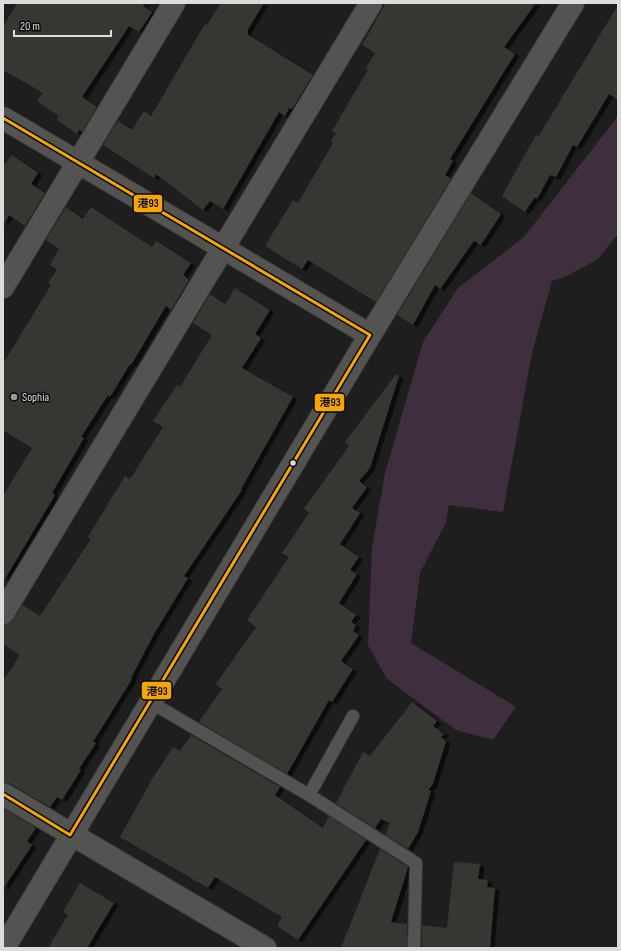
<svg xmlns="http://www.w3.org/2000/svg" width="621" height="951" font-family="'Sofia Sans Condensed','Noto Sans JP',sans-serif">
  <defs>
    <filter id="shadow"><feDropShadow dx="4.5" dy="2.5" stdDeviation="0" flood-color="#0009"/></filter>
  </defs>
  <rect width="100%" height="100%" fill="#1d1e1d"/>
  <path fill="#3f2e3d" d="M618,116v118l-20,25 -33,18 -13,4 -20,72 -29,159 -54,-7 -3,17 -26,51 -9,70 105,64 -23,33 -37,-10 -69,-51 -19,-34 4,-97 13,-75 38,-131 35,-54 66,-51z"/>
  <path fill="#343932" filter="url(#shadow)" d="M17,3h128l-2,3 9,6 -13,20 -10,-6 -47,71 15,10 -15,25 -3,-2 -2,4 -20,-14 2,-4 -22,-15 6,-8 -40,-23v-43z
    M221,3h43l-17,28 1,1 -1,2 66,41 -21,34 -3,-1 -4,8 -6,-4 -56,97 -13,-8 -7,9 -47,-36 -2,4 -51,-33 15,-24 14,9 12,-19 7,5 54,-92 2,1z
    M386,3h150l-32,44 11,7 -65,105 3,2 -8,14 6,4 -75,123 -68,-42 -6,9 -37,-23 28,-46 5,3 35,-60 -2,-1 5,-9 -4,-2 36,-61 -2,-2 9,-15 -13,-8z
    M618,5v95l-9,-6 -32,53 -4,-2 -17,32 -6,-2 -13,24 -2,-2 -10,15 -23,-16 34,-61 2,2z
    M12,155l26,18 -7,11 14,9 -20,33 -16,-11 -6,10v-59z
    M471,193l30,21 -20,31 -7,-4 -34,48 -5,-4 -22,40 -16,-10z
    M66,207l17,12 8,-12 61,40 4,-6 35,22 -8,12 6,5 -18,30 -5,-4 -35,59 -1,-1 -20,33 -2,-2 -27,42 3,1 -32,55 3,2 -52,87v-86l29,-48 -29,-18v-66l48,-79 -3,-2 9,-13 -7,-5 9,-16 -13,-9z
    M235,288l35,22 -15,24 6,4 -19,30 51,29 -52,92 1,1 -58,86 4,2 -34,56 -23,44 1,1 -39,63 3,1 -17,26 2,1 -19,30 -5,-3 -7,10 -41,-24 -6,-1v-101l17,-26 -17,-11v-19l6,-1 4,-4 9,-15 18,11 51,-77 -3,-2 37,-61 5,3 33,-52 -10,-6 24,-36 3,2 32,-52 -19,-12 17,-29 15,10z
    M396,374l3,2 -29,92 -11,13 8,6 -15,21 8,5 -20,31 19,13 -9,13 7,4 -18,29 17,12 -5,7 5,3 -3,6 6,4 -18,26 12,8 -21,33 -3,-2 -42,74 -88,-52 23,-33 -6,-5 40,-57 -9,-7 42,-63 -7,-4 27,-40 -5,-4 45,-63 -4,-4z
    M412,702l25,19 -4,5 11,8 -3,3 5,4 -13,43 -5,6 3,1 -13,41 -10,17 -23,-14 5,-12 -9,-4 -6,9 -39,-25 27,-51 7,4z
    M191,735l89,52 -5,8 48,33 6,-12 37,24 -68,100 -21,-14 5,-9 -67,-40 -7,11 -88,-51 31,-56 22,-34 7,4z
    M3,808l33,20 -9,13 5,4 -29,44z
    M380,849l28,18 -17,55 16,2v24h-66z
    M454,862l26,2 -2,15 10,1 -1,7 8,1 -5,60h-68v-23l25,3z
    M80,883l34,20 -27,45h-39l20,-33 -5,-3z"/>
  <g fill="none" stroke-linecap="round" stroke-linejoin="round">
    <g stroke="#393b39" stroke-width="14">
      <path id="service" d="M150,702l159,93 107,68 -2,85
        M309,795l44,-79"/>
    </g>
    <g stroke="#393b39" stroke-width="24">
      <path id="minor" d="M3,118l367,217
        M3,287l171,-284
        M3,613l368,-610
        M3,794l262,154
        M4,948l366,-613 203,-332"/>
    </g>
    <use href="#service" stroke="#535452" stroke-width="12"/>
    <use href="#minor" stroke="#535452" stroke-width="22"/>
    <g stroke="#080908" stroke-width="6">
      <path id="bus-1" d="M3,118l367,217 -300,500
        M3,794l67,41"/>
    </g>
    <use href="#bus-1" stroke="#f7a600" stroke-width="3"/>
  </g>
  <circle fill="#989a98" stroke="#080908" stroke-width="1.5" cx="14" cy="397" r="4"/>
  <circle fill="#dbdddb" stroke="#080908" stroke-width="1.5" cx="293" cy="463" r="3.5"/>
  <g text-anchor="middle" stroke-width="3" stroke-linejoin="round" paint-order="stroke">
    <g font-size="12" fill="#dbdddb" stroke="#080908" text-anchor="start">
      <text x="22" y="401">Sophia</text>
    </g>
  </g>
  <g stroke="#080908" stroke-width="1.5">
    <rect x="133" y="194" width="30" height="19" rx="4" fill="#f7a600"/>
    <rect x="314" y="393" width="31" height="19" rx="4" fill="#f7a600"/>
    <rect x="141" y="681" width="31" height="19" rx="4" fill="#f7a600"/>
  </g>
  <g font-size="11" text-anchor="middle" font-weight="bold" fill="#111">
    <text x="148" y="207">港93</text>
    <text x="330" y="406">港93</text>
    <text x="157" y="695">港93</text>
  </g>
  <rect width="621" height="951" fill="none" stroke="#dbdddb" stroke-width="8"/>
  <path d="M14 30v6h97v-6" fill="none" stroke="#dbdddb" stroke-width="2"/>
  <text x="20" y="30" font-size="12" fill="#dbdddb" stroke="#080908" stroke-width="3" paint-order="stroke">20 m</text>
</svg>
